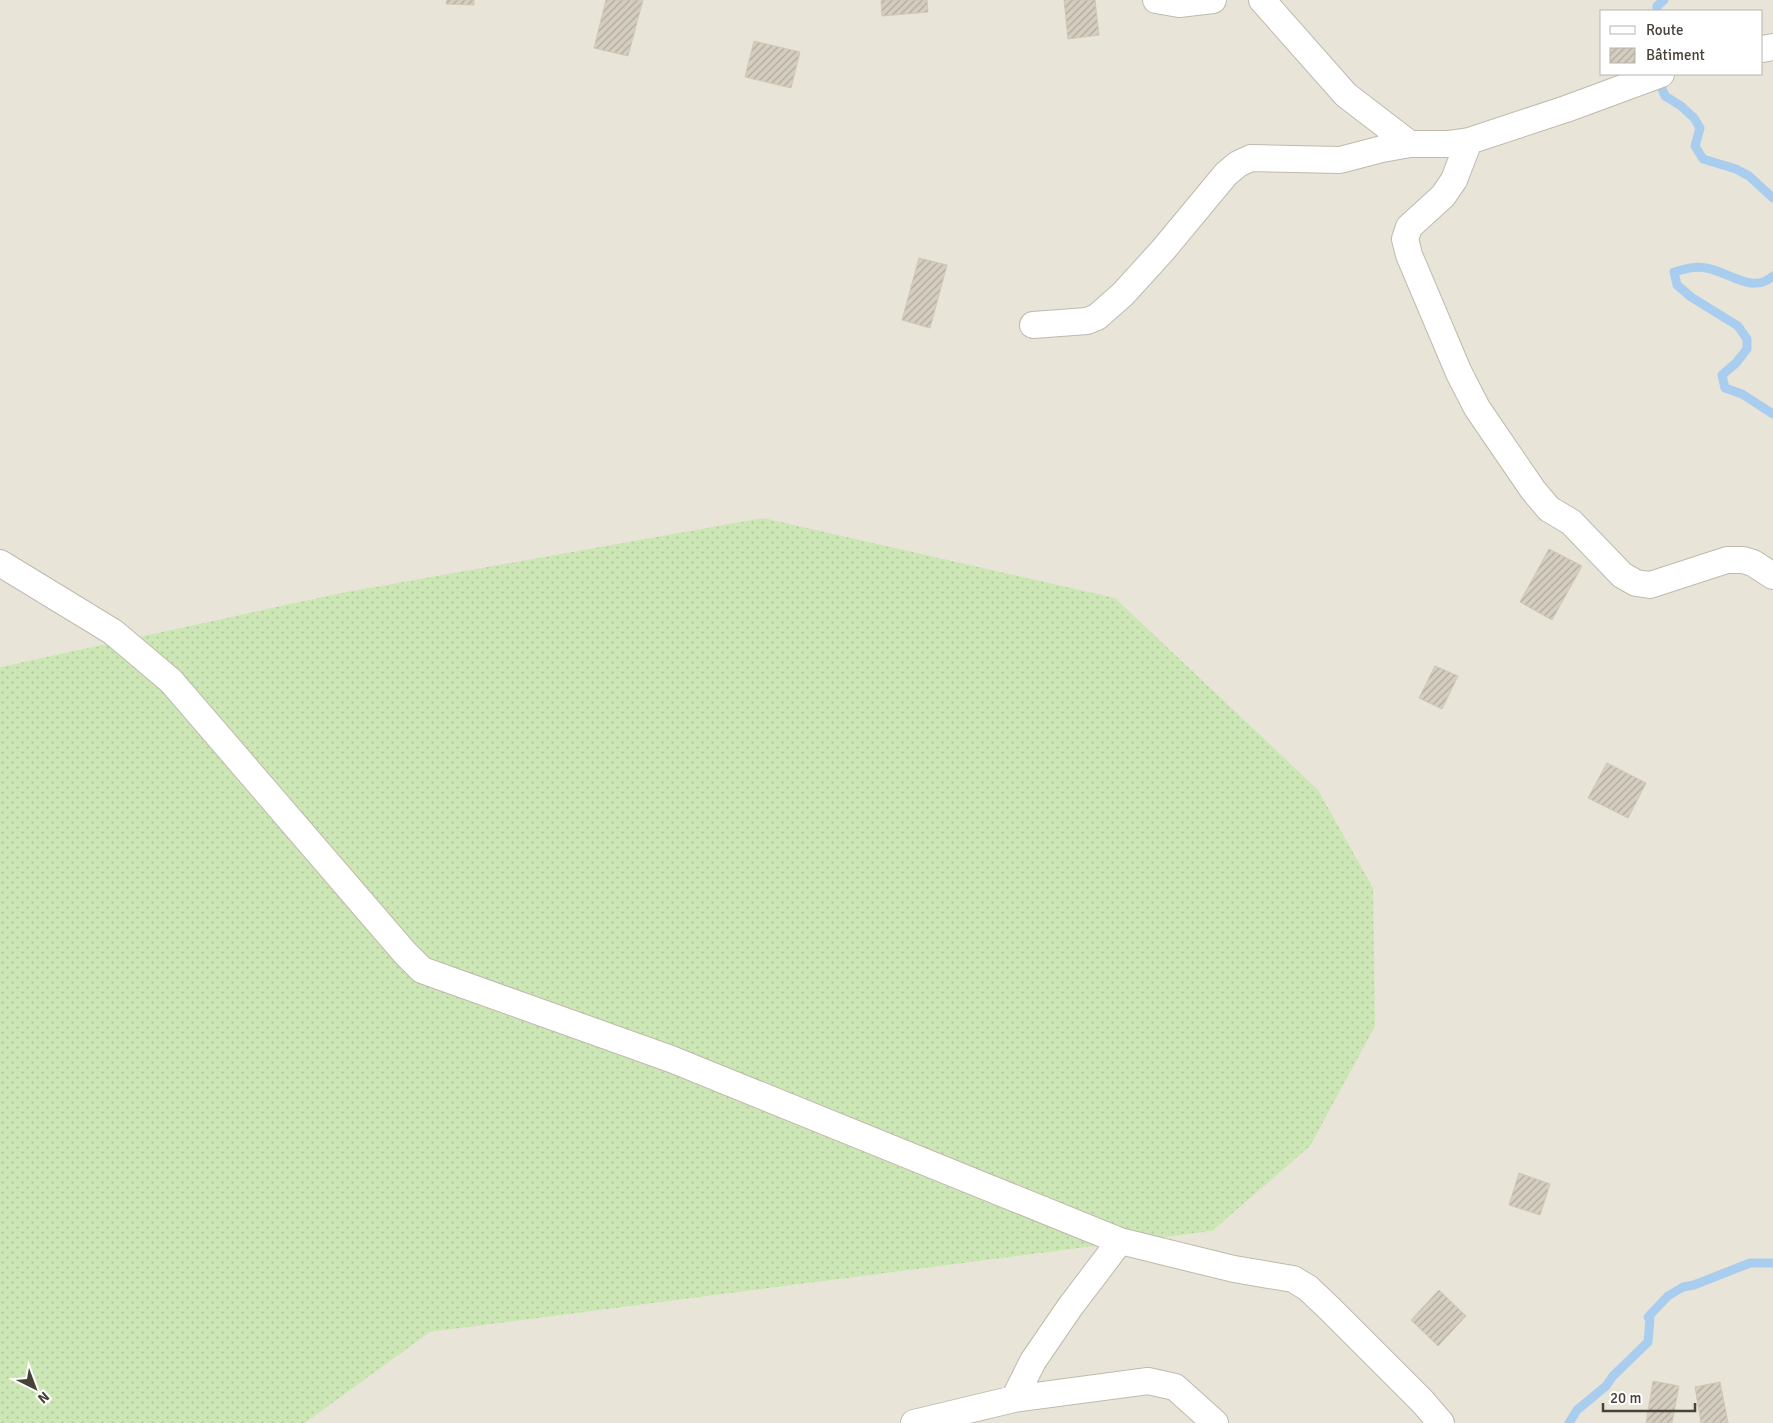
<svg xmlns="http://www.w3.org/2000/svg" width="1773" height="1423" font-family="Signika,sans-serif">
  <defs>
    <pattern id="grass-dots" width="8" height="8" patternUnits="userSpaceOnUse" patternTransform="scale(1.25)"><rect width="8" height="8" fill="#cce6b5"/><path d="M2 2h.1M6 6h.1" fill="none" stroke="#b1c69c" stroke-width="1.8" stroke-linecap="round"/></pattern>
    <pattern id="building-hatch" width="6" height="6" patternUnits="userSpaceOnUse" patternTransform="scale(1.25)"><rect width="6" height="6" fill="#d5cec0"/><path d="M-1 1l2-2M0 6l6-6M5 7l2-2" fill="none" stroke="#afa99d"/></pattern>
  </defs>
  <rect width="100%" height="100%" fill="#f4f2ea"/>
  <path fill="#e8e4d8" fill-rule="evenodd" d="M0,0h1773v1423h-1468l125,-91 782,-101 -876,-637 -336,73zM1602,11h160v63h-160z"/>
  <path fill="url(#grass-dots)" d="M763,518l352,80 203,192 55,98 2,138 -65,120 -98,85 -782,101 -125,91h-305v-756l336,-73z"/>
  <g fill="none" stroke-linecap="round" stroke-linejoin="round">
    <path stroke="#a9cdee" stroke-width="9" d="M1657,11v-5l7,-6
      M1657,76l8,20 16,10 13,12 6,10 -5,18 8,13 33,10 13,7 24,22
      M1773,276c-21,19 -45,-5 -67,-8 -12,-2 -21,1 -32,4l3,13 14,12 47,29 9,13v10l-11,14 -14,12 3,13 17,6 31,20
      M1569,1423l8,-13 29,-24 7,-10 35,-34 2,-23 -2,-2 20,-21 15,-9 11,-2 56,-22h23"/>
  </g>
  <path fill="url(#building-hatch)" stroke="#d0c7b3" d="M447,0h27v5l-28,-1z
    M606,0h37l-15,56 -34,-8z
    M881,0h46l1,12 -46,4z
    M1064,0h31l4,35 -31,4z
    M754,41l46,11 -9,36 -46,-11z
    M919,258l28,7 -17,63 -28,-8z
    M1549,549l33,17 -30,54 -32,-18z
    M1435,666l23,10 -16,33 -23,-11z
    M1607,763l39,20 -18,35 -40,-20z
    M1519,1173l31,11 -10,31 -31,-10z
    M1439,1290l27,26 -28,30 -27,-26z
    M1653,1381l26,5 -7,37h-26z
    M1720,1382l8,41h-27l-6,-36z"/>
  <g fill="none" stroke-linecap="round" stroke-linejoin="round">
    <g stroke="#bfbaad" stroke-width="28">
      <path id="street" d="M1156,0l23,4 34,-4
        M1262,0l84,95 64,49
        M1762,49l11,-2
        M1469,141l-15,39 -11,16 -34,31 -4,12 4,16 50,118 18,35 56,82 16,19 22,13 51,53 14,8 14,2 77,-25h16l10,3 20,13
        M1033,325l54,-4 10,-4 26,-23 40,-44 63,-76 12,-10 13,-6 89,2 42,-11 28,-5h38l21,-3 97,-32 95,-35
        M0,563l113,69 58,49 234,272 17,17 249,89 449,182 114,28 59,10 15,9 22,21 92,92 19,22
        M1014,1399l19,-38 37,-54 50,-66
        M914,1423l100,-24 134,-18 27,6 40,36"/>
    </g>
    <use href="#street" stroke="#fff" stroke-width="26"/>
  </g>
  <rect x="1600" y="10" width="162" height="65" fill="#ffffff" stroke="#b6b4af"/>
  <rect x="1610" y="26" width="25" height="8" fill="#ffffff" stroke="#b6b4af"/>
  <text x="1646" y="35" font-size="15" fill="#484338">Route</text>
  <rect x="1610" y="48" width="25" height="15" fill="url(#building-hatch)" stroke="#b6b4af"/>
  <text x="1646" y="60" font-size="15" fill="#484338">Bâtiment</text>
  <g transform="translate(35 1388) rotate(138)" stroke="#ffffff" stroke-width="4" paint-order="stroke">
  <path d="M0-4L9 19L0 12L-9 19Z" fill="#484338"/>
  <text y="-8" font-size="14" font-weight="bold" text-anchor="middle" fill="#484338">N</text>
  </g>
  <path d="M1603 1403v8h92v-8" fill="none" stroke="#484338" stroke-width="2.5"/>
  <text x="1610" y="1403" font-size="15" fill="#484338" stroke="#ffffff" stroke-width="4" paint-order="stroke">20 m</text>
</svg>
